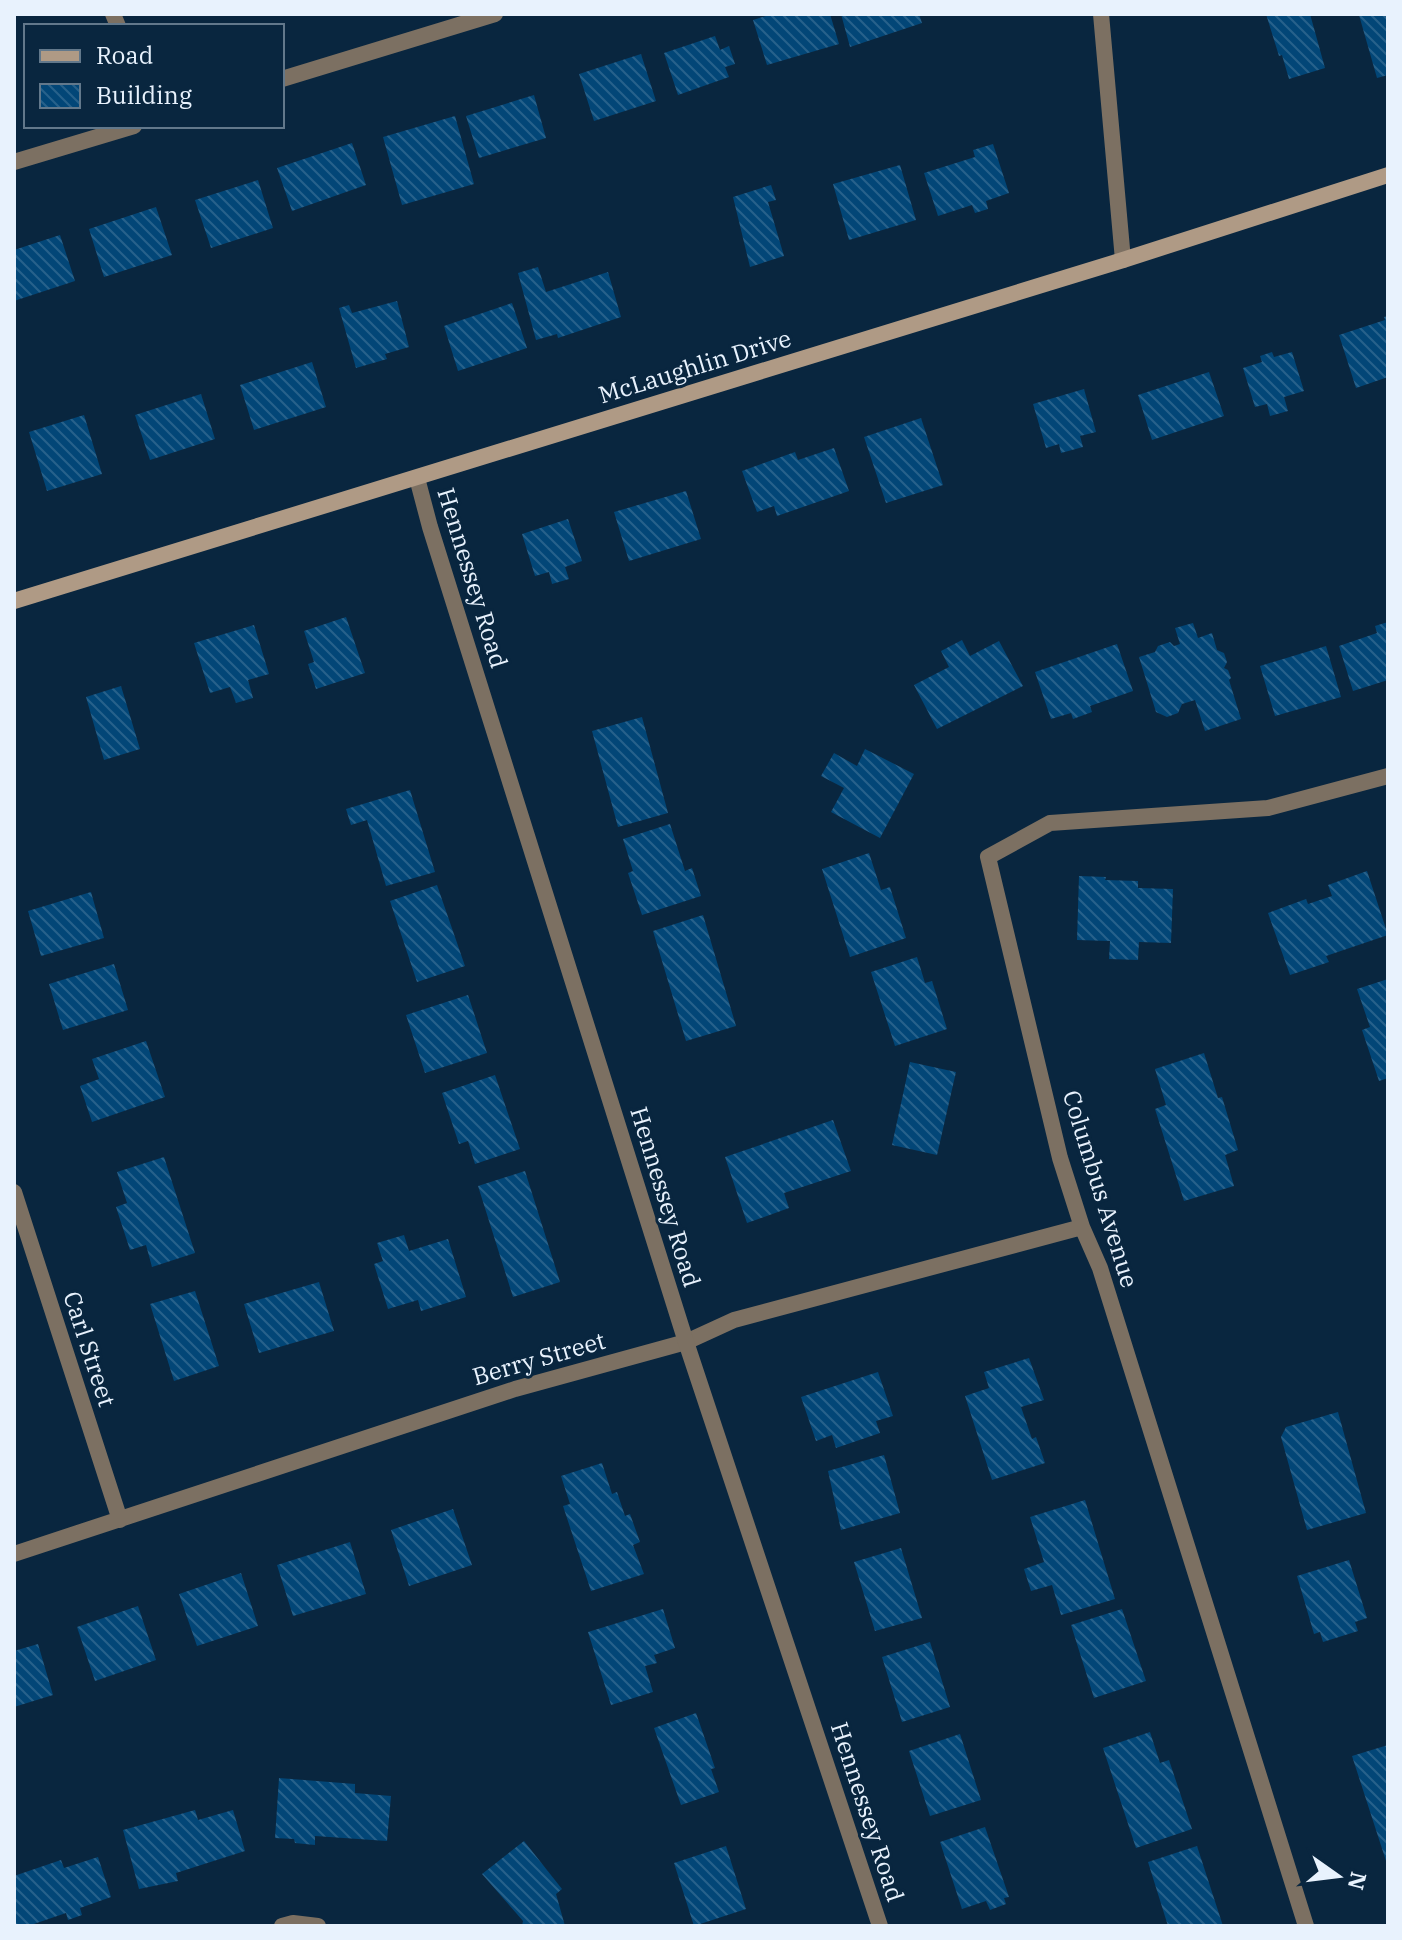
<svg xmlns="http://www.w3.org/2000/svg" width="1402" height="1940" font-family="'IBM Plex Serif',serif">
  <defs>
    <pattern id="building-back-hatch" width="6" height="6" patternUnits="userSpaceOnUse" patternTransform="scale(2)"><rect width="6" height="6" fill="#024677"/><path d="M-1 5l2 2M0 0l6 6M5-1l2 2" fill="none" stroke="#27618b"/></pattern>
  </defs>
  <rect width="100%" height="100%" fill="#09263f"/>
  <path fill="url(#building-back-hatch)" d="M772,14h58l9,30 -72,21 -14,-45z
    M841,14h78l3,9 -72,24z
    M1266,14h44l15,54 -36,11 -7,-24 -3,1z
    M1363,14h25v61l-11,3 -18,-63z
    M715,36l5,14 9,-4 6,18 -10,3 4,10 -51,18 -14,-42z
    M641,54l15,47 -62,20 -15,-47z
    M534,95l12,43 -67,20 -13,-42z
    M455,116l19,68 -72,21 -19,-68z
    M352,143l14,42 -74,26 -15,-43z
    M993,144l16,49 -23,8 2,8 -13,4 -3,-8 -34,11 -14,-43 51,-16 -2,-7z
    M900,165l16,55 -67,20 -16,-56z
    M258,180l15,48 -62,20 -16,-48z
    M771,185l5,15 -8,2 16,54 -34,11 -17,-70z
    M156,207l16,48 -68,22 -15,-48z
    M60,235l15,46 -61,20v-51z
    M538,267l8,25 62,-20 13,45 -63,21 -1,-4 -21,6 -18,-67z
    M397,301l12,46 -24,7 2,5 -31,9 -17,-60 10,-3 3,8z
    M512,303l15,45 -69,23 -14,-45z
    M1388,316v61l-32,11 -17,-53 46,-15 -1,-3z
    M1272,352l2,5 18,-5 12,39 -20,6 4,14 -18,5 -3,-12 -12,3 -12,-39 19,-6 -2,-6z
    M312,362l14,45 -72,23 -14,-45z
    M1209,372l15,44 -72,24 -14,-45z
    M1084,389l12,43 -16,4 3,11 -22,6 -2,-9 -13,4 -13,-44z
    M201,394l14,45 -65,21 -15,-45z
    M84,415l18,59 -55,17 -18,-59z
    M921,418l22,67 -57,18 -22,-66z
    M834,448l15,43 -72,25 -3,-10 -17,6 -15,-41 53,-19 3,8z
    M686,491l15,48 -72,22 -15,-49z
    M568,519l14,42 -17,6 4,12 -17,5 -3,-12 -14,4 -13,-42z
    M346,617l19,56 -49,16 -8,-25 6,-2 -10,-31z
    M1388,622v58l-35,11 -14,-45 38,-13 -2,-7z
    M1193,623l5,15 14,-5 5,17 7,3 3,9 -3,6 4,2 3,8 -2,2 12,39 -36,12 -10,-31 -13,4 -4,9 -11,4 -11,-5 -17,-55 16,-5 3,-6 12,-4 4,4 6,-2 -5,-16z
    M254,625l15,49 -21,6 5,18 -17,5 -6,-16 -20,6 -16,-50z
    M962,640l8,16 29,-15 24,45 -86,43 -23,-44 35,-18 -8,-16z
    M1117,644l16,47 -43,15 2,6 -19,7 -2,-6 -20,6 -16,-47z
    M1326,646l15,51 -66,19 -15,-50z
    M121,686l19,63 -36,11 -18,-63z
    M642,717l26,96 -50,14 -26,-96z
    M865,749l49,25 -34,64 -49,-26 13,-24 -23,-12 13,-23 23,13z
    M410,790l25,82 -49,14 -19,-66 -16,5 -5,-16z
    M670,824l15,47 7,-3 9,28 -59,19 -14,-42 5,-2 -10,-32z
    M869,853l12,37 9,-3 16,51 -56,19 -28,-88z
    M1367,871l21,64 -62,21 3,6 -39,13 -22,-62 38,-14 2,5 24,-8 -4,-11z
    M1079,876l27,1 -1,3 33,1v7l35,1 -2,54 -32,-1 -1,18 -29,-1 1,-18 -33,-1z
    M437,885l28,81 -48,16 -27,-81z
    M91,892l13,46 -63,18 -13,-45z
    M703,915l33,111 -50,15 -33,-110z
    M917,957l8,26 7,-2 15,48 -52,17 -24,-74z
    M114,964l14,46 -65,20 -14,-46z
    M1388,979v99l-9,3 -17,-51 8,-3 -13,-38z
    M468,995l19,58 -62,20 -19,-58z
    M146,1041l19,56 -73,25 -12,-36 19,-7 -7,-20z
    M1204,1053l14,45 4,-1 16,53 -13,5 9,31 -50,15 -29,-92 11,-4 -11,-36z
    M910,1062l46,10 -19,83 -45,-10z
    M495,1075l25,74 -45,15 -7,-23 -9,3 -17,-51z
    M833,1120l18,51 -67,22 5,15 -42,15 -22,-66z
    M164,1157l31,96 -43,14 -6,-22 -16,5 -14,-43 11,-4 -10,-31z
    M525,1171l35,111 -47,15 -35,-111z
    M404,1235l5,16 39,-12 18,58 -45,14 -3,-11 -30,9 -14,-45 9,-3 -6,-18z
    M319,1282l15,49 -75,22 -15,-49z
    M195,1291l24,75 -45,15 -24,-77z
    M1029,1358l15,42 -23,7 11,32 4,-2 9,26 -53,17 -27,-84 24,-8 -5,-16z
    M878,1372l15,44 -17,5 4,12 -44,15 -4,-13 -16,6 -15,-44z
    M1338,1412l28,101 -59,17 -26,-93 5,-10z
    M884,1455l16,58 -59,17 -13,-59z
    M602,1463l10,31 5,-2 8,24 5,-2 10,28 -7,3 11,29 -53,17 -28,-85 7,-2 -9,-28z
    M1085,1500l30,99 -54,16 -9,-30 -21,6 -7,-22 20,-7 -14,-45z
    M453,1509l19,56 -63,21 -18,-56z
    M350,1542l16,52 -73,22 -16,-51z
    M901,1548l21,70 -47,13 -21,-69z
    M1349,1560l18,58 -12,4 3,9 -35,11 -3,-10 -6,2 -17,-58z
    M241,1573l17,53 -61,20 -18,-52z
    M138,1606l18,54 -61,21 -18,-54z
    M663,1609l12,39 -21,7 3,8 -12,3 8,26 -42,13 -23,-73z
    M1122,1609l24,72 -52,17 -23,-73z
    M930,1642l20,65 -48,15 -20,-65z
    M38,1644l15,51 -39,12v-56z
    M696,1713l19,55 -4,1 8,23 -38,13 -27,-77z
    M1150,1732l10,31 9,-3 23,69 -56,19 -33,-100z
    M960,1734l21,66 -51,16 -21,-65z
    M1388,1745v119h-1l-35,-108z
    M279,1778l76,6v9l36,3 -4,45 -72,-5v9l-20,-2 -1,-4 -19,-1z
    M195,1810l3,10 35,-10 12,41 -69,22 2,8 -39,8 -16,-59z
    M985,1827l24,70 -5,1 2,6 -16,6 -4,-9 -24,8 -22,-67z
    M524,1841l38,48 -6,5 9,32h-43l1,-5 -41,-47z
    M726,1846l20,63 -52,17 -20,-63z
    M1197,1846l26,80h-55l-20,-64z
    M98,1857l13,40 -31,11 2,7 -14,5 -2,-7 -38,13h-14v-50l47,-16 3,8z"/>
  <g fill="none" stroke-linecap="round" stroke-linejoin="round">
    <path stroke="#7c7062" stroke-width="16" d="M113,14l5,12
      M1101,14l22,246
      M282,79l213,-65
      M14,162l120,-36
      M14,1192l106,328
      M14,1554l501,-165 171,-47 48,-22 348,-93
      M282,1926l11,-3 25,3
      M1306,1926l-206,-658 -18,-41 -22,-69 -72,-301 62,-34 218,-15 120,-32"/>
    <path stroke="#7c7062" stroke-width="16" d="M417,478l13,49 256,815 194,584"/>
    <path stroke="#af9a85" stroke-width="16" d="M14,601l1109,-341 265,-85"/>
  </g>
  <g text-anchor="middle" stroke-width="6" stroke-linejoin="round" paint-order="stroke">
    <g font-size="24" fill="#e8f2fd" stroke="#09263f">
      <text transform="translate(695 367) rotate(-17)" y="8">McLaughlin Drive</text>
      <text transform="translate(472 578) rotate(73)" y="8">Hennessey Road</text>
      <text transform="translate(1100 1189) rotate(73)" y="8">Columbus Avenue</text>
      <text transform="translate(665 1197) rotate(73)" y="8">Hennessey Road</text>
      <text transform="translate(89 1349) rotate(72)" y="8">Carl Street</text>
      <text transform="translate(539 1359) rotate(-16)" y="8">Berry Street</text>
      <text transform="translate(867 1812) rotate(72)" y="8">Hennessey Road</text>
    </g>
  </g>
  <rect width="1402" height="1940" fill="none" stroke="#e8f2fd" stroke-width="32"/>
  <rect x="24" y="24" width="260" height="104" fill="#09263f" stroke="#62788b" stroke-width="2"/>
  <rect x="40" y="50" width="40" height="12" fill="#af9a85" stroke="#62788b" stroke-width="2"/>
  <text x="96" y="64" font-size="24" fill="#e8f2fd">Road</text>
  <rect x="40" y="84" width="40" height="24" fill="url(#building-back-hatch)" stroke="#62788b" stroke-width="2"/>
  <text x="96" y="104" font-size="24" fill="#e8f2fd">Building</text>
  <g transform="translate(1338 1876) rotate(104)" stroke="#09263f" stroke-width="6" paint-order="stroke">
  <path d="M0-6L14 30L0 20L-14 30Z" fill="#e8f2fd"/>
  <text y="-12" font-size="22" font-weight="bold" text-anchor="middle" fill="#e8f2fd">N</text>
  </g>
</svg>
